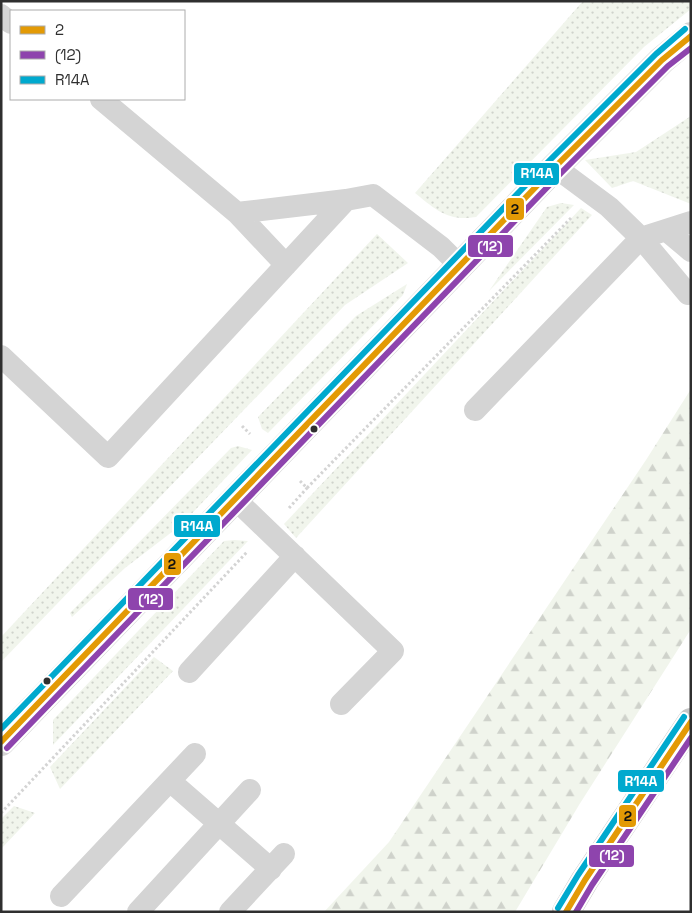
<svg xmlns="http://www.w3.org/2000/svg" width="692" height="913" font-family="'Space Grotesk',sans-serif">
  <defs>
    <pattern id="grass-dots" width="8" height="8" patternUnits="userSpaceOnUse" patternTransform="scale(1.25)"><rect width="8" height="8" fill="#f1f5ec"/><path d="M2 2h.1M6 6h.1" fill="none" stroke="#cfd2cb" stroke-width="1.8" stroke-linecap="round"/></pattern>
    <pattern id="forest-firs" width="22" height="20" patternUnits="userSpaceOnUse" patternTransform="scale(1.25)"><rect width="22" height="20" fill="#f1f5ec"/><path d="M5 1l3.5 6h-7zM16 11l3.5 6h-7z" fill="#cfd2cb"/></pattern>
  </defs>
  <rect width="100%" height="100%" fill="#fff"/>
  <path fill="url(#grass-dots)" d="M583,1h108v8l-47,38 -168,170c-28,5 -41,-8 -61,-24z
    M691,116v88l-58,-23 -21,7 -27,-28 51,-8z
    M561,203l13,2 -85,86 58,-84z
    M581,208l11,7 -296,323 -12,-14z
    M377,234l31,29 -63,42 -344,357v-25z
    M407,284l-4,11 -135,138 -6,-4 -4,-12 98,-101z
    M238,446l14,4 -71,75 -56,43 -53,49 -2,-4 161,-165z
    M234,540l14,1 -195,204v-25l171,-179z
    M154,657l19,14 -113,118 -10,-22z
    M14,806l21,7 -34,36v-30z"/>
  <path fill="url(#forest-firs)" d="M691,389v240l-112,176 -64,107h-191l65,-70 257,-382z"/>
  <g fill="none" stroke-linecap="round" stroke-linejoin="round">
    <path stroke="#d4d4d4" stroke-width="3" stroke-dasharray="2.5 2.5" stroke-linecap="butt" d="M242,426l8,8
      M300,481l7,7 265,-271
      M289,508l18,-20
      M1,813l246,-261"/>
    <path stroke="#d4d4d4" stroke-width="22" d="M1,15l10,8
      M101,99l136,114 109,-13 27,-5 68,52 19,19
      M237,213l49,52
      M666,230l25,21
      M688,294l-47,-56 50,-16
      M1,356l107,101 238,-257
      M475,410l166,-172 -32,-31 -54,-40
      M236,500l157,151 -52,53
      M189,672l106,-116
      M170,781l101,88
      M61,896l134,-142
      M138,912l112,-122
      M230,912l54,-58"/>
    <path stroke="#d4d4d4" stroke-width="28" d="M1,742l554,-575 107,-107 29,-24"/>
    <path stroke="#c7c7c7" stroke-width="28" d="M566,912l19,-32 106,-158"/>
    <g stroke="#fff" stroke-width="10">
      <path id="bus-1" d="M1,742l554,-575 107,-107 29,-24
        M566,912l19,-32 106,-158"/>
    </g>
    <g stroke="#fff" stroke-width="10">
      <path id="bus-2" d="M7,748l554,-575 107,-107 23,-18
        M576,912l16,-27 99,-147"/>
    </g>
    <g stroke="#fff" stroke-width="10">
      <path id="bus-3" d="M1,729l548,-568 107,-107 29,-25
        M558,908l20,-33 106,-158"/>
    </g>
    <use href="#bus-1" stroke="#e39a05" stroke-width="6"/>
    <use href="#bus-2" stroke="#8e44ad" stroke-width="6"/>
    <use href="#bus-3" stroke="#00a9ce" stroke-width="6"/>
  </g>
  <g fill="#2f2f2f" stroke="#fff" stroke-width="2">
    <circle cx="314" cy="429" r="4.5"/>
    <circle cx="47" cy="681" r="4.5"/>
  </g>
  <g stroke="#fff" stroke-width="2">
    <rect x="513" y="162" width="47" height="24" rx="5" fill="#00a9ce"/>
    <rect x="505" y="197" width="20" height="24" rx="5" fill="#e39a05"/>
    <rect x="467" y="234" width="47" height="24" rx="5" fill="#8e44ad"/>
    <rect x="173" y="514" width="48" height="24" rx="5" fill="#00a9ce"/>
    <rect x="163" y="552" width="19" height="24" rx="5" fill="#e39a05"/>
    <rect x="127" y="587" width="47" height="24" rx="5" fill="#8e44ad"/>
    <rect x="617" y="769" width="48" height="24" rx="5" fill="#00a9ce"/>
    <rect x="618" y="804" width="19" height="24" rx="5" fill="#e39a05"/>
    <rect x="588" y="844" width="47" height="24" rx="5" fill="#8e44ad"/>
  </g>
  <g font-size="14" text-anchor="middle" font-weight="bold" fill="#fff">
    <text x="537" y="178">R14A</text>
    <text x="490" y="251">(12)</text>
    <text x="197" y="531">R14A</text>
    <text x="151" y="604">(12)</text>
    <text x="641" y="786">R14A</text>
    <text x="612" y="860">(12)</text>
  </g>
  <g font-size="14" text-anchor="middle" font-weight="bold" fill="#111">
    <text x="515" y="214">2</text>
    <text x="172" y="569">2</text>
    <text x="628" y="821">2</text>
  </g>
  <rect width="692" height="913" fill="none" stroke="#2f2f2f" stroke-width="5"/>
  <rect x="10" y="10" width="175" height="90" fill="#ffffff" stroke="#acacac"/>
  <rect x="20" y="26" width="25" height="8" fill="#e39a05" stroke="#acacac"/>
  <text x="55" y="35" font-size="15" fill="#2f2f2f">2</text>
  <rect x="20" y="51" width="25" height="8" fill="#8e44ad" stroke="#acacac"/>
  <text x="55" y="60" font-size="15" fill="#2f2f2f">(12)</text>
  <rect x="20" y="76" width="25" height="8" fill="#00a9ce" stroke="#acacac"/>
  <text x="55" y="85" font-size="15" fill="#2f2f2f">R14A</text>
</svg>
